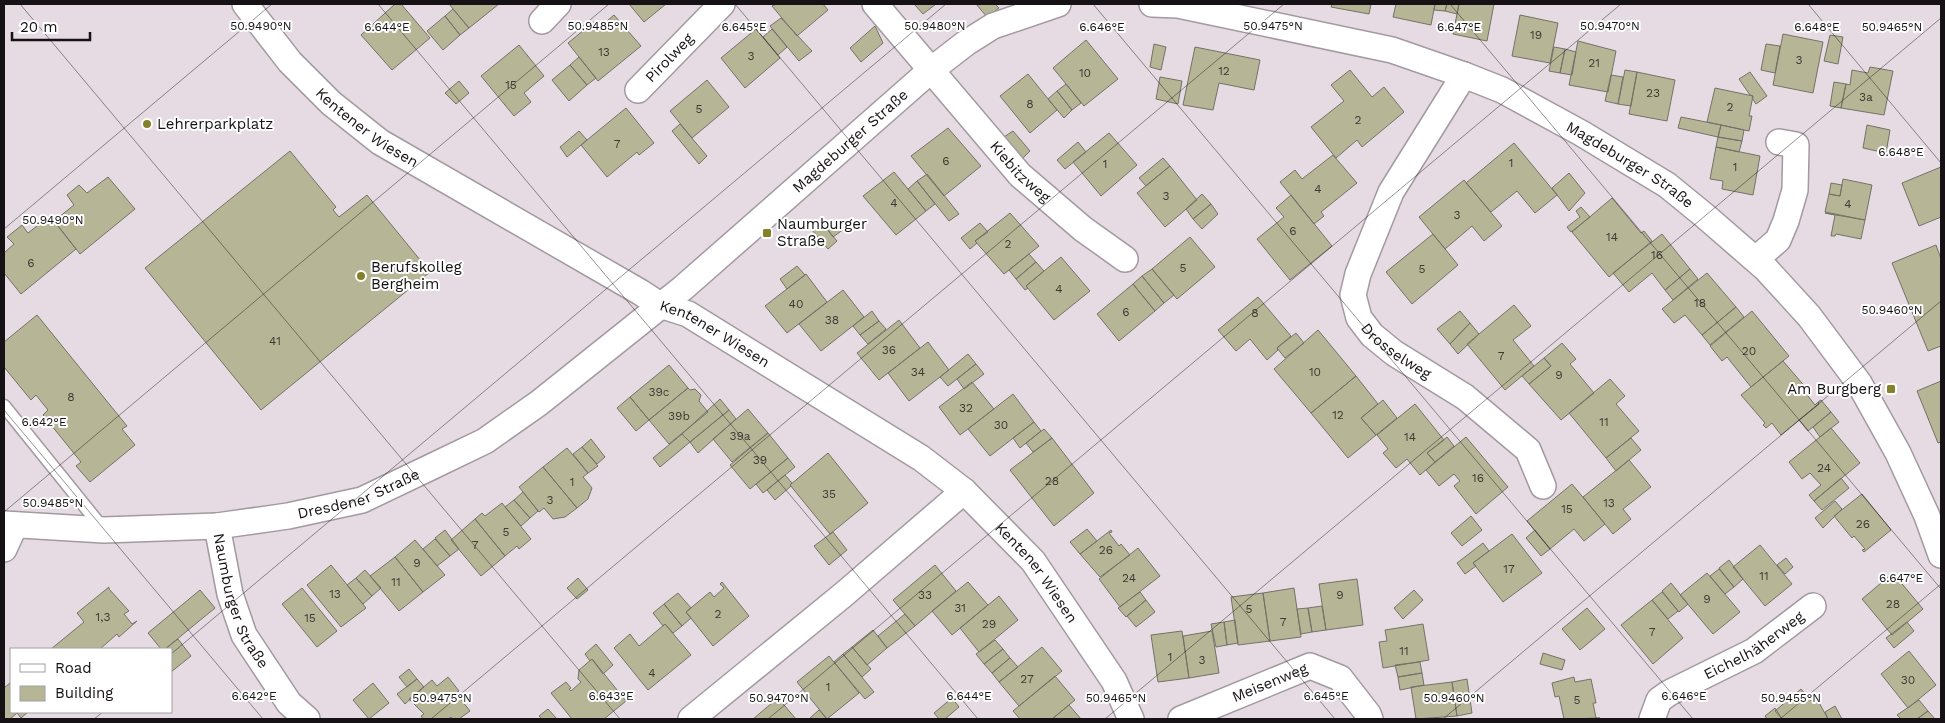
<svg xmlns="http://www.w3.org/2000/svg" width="1945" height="723" font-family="'Work Sans',sans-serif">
  <rect width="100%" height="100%" fill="#e6dbe2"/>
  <path fill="#b6b696" stroke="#727268" d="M395,4h6l29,34 -38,32 -31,-35z
    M449,4h50l-30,24z
    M629,4h37l-22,18z
    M776,4h47l5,6 -31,26 -25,-30z
    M914,4h22l-13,10z
    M976,4h19l4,4 -12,9z
    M1332,4h39l-2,10 -38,-7z
    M1396,4h39l-4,21 -38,-8z
    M1435,4h12l-2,7 -11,-1z
    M1447,4h12l-2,10 -12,-3z
    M1459,4h35l-7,37 -34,-7z
    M453,9l16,19 -9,7 -15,-19z
    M614,15l27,31 -43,35 -30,-38 27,-22 5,6z
    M1520,15l38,8 -8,40 -38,-7z
    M445,16l15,19 -17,15 -16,-19z
    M781,18l31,33 -13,10 -29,-35z
    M875,26l8,17 -22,19 -11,-14z
    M756,29l24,29 -35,30 -24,-30z
    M772,29l15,18 -9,8 -15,-18z
    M1783,34l40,8 -10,51 -40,-8z
    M1830,35l13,2 -5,27 -14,-3z
    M1086,40l32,39 -34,27 -31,-38z
    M1578,41l38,10 -8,41 -39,-7z
    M1154,44l12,3 -5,23 -11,-3z
    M1766,44l14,2 -5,27 -14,-3z
    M519,45l25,31 -20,17 7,9 -17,14 -33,-40z
    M1195,47l65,13 -6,30 -35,-7 -6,27 -30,-5z
    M1554,47l11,2 -5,24 -11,-2z
    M1565,49l11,3 -4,23 -12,-2z
    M579,57l17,21 -9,7 -17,-20z
    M570,65l17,20 -18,16 -17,-21z
    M1870,67l23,4 -9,44 -43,-7 5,-24 4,1 2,-15 16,3z
    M1350,70l22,27 12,-10 20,25 -42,35 -5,-7 -21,18 -25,-31 33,-26 -13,-16z
    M1625,70l12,2 -6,34 -13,-2z
    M1637,72l38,8 -8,41 -38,-7z
    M1750,72l17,24 -11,8 -4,-6 1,-2 -3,-1 -11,-16z
    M1028,74l29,36 -27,23 -30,-37z
    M1611,75l12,2 -5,27 -13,-3z
    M1160,77l22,4 -4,23 -22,-5z
    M707,80l22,27 -37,31 -22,-27z
    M459,81l10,12 -13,11 -11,-11z
    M1834,82l12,2 -5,24 -11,-2z
    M1066,84l15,19 -9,7 -15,-19z
    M1715,88l38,8 -4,20h3l-3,15 -42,-9z
    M1057,91l15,19 -8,8 -16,-19z
    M626,108l28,35 -15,12 -2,-3 -30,25 -26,-32z
    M1681,117l40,8 -3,12 -40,-9z
    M680,124l27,32 -8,8 -27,-33z
    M1721,125l23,5 -2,11 -24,-4z
    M1867,125l23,5 -4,23 -23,-5z
    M948,128l33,38 -37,30 -33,-40z
    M579,131l8,9 -20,17 -7,-10z
    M1013,131l17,20 -8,8 -18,-22z
    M1109,133l28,32 -36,31 -28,-34z
    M1718,137l24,4 -3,11 -23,-5z
    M1078,142l8,10 -21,17 -8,-9z
    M1514,143l43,52 -22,18 -18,-22 -26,21 -25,-29z
    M1716,147l44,9 -7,39 -31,-6 1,-8 -13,-2z
    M290,151l46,56 -3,3 6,7 28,-22 63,77 -169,138 -116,-142z
    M1333,155l24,28 -36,29 3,4 -10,8 -34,-42 15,-12 7,9z
    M1163,158l7,8 -24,20 -7,-8z
    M1170,166l27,34 -32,27 -28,-34z
    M1941,167v50l-22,9 -17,-43z
    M894,172l32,39 -30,24 -33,-39z
    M1569,173l16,20 -16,18 -17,-23z
    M927,174l32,40 -10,7 -32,-40z
    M108,177l27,32 -55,45 -26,-33 20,-16 -7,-10 12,-10 8,8z
    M1843,179l29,6 -7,35 -40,-8 4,-18 11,2z
    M1464,180l38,46 -18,15 -12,-15 -27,23 -26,-32z
    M917,181l18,23 -9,7 -18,-22z
    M1831,183l11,2 -2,11 -11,-2z
    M1202,194l9,10 -18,15 -7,-10z
    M1291,195l41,51 -42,34 -33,-41 27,-22 -8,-9z
    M1612,198l29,35 3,-2 8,10 -43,36 -37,-45z
    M1211,204l7,10 -16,15 -9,-10z
    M1581,207l9,10 -19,15 -4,-5 13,-10 -4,-6z
    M1010,213l29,33 -35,28 -29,-33z
    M1825,213l40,7 -4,19 -25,-5 -1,2h-4l4,-21z
    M50,216l26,33 -55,45 -17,-21v-20l10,-9 -7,-7 15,-12 6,8z
    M837,221l7,8 -11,8 -6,-8z
    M822,223l15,18 -9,8 -16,-19z
    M980,223l8,9 -13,9 2,2 -7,6 -9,-11z
    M1433,234l25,31 -46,39 -26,-32z
    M1662,234l28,35 -25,21 -13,-17 -23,19 -16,-19z
    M1190,237l25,30 -38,32 -25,-30z
    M1936,245l5,14v87l-13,5 -36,-88z
    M1029,254l7,8 -20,17 -7,-9z
    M1061,257l29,34 -36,29 -28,-34z
    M1036,262l8,9 -18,15 2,2 -3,2 -9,-11z
    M797,266l8,9 -18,14 -7,-10z
    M1152,269l22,26 -10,8 -22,-27z
    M1690,269l8,10 -25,21 -8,-10z
    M1707,273l29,34 -34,28 -17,-20 -11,8 -12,-14z
    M806,274l21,28 -40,31 -22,-27z
    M1142,276l22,27 -9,8 -22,-27z
    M1133,284l22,27 -36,30 -22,-27z
    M843,290l21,27 -43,34 -22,-27z
    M1258,297l33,39 -14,12 1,2 -11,10 -17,-21 -14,12 -18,-21z
    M1514,305l17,21 -18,14 21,26 -29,24 -38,-46z
    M1736,307l8,10 -34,28 -8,-10z
    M872,311l7,10 -19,14 -7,-9z
    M1460,311l10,12 -20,21 -13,-15z
    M1752,311l37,45 -38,31 -24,-30 -5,4 -12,-15z
    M37,315l90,111 -5,3 13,16 -45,37 -14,-16 5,-4 -38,-47 5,-5 -12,-15 -5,5 -27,-33v-25z
    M899,320l21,28 -41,32 -22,-27z
    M879,321l7,8 -18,15 -8,-9z
    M1470,323l9,11 -21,20 -8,-10z
    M1318,330l38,46 -45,37 -37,-44z
    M1296,333l8,10 -19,15 -8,-10z
    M928,342l21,28 -40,31 -21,-28z
    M1562,343l14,16 -6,5 24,29 -33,27 -32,-36 22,-18 -7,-8z
    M968,354l8,10 -28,22 -8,-9z
    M1544,358l7,8 -22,18 -7,-8z
    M1783,361l24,28 -3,2 11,14 3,-3 1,2 -38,31 -9,-12 -6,5 -3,-3 2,-2 -24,-28z
    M976,364l8,10 -20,15 -7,-10z
    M669,365l19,23 -39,32 -19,-23z
    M1356,376l22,28 -17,14 15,17 -28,23 -37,-45z
    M1610,379l15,17 -9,8 23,27 -33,27 -37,-45z
    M1941,381v61l-3,1 -21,-52z
    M972,382l22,27 -34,26 -21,-28z
    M688,388l2,2 5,-1 6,6 -2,6 9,11 -39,32 -20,-24z
    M1013,394l21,28 -44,34 -22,-27z
    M630,397l19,23 -13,11 -19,-23z
    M720,399l9,11 -39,32 -8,-8z
    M1383,400l14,18 -21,17 -15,-17z
    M1821,400l10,12 -23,19 -9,-11 20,-16 -1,-2z
    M1415,404l29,36 -17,13 8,9 -15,13 -13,-16 -11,9 -13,-15 5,-4 -11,-14z
    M748,409l20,24 -36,29 -19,-23z
    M729,410l7,9 -38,34 -8,-11z
    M1831,412l8,10 -19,15 -7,-10z
    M1034,422l7,9 -21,17 -7,-10z
    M1831,428l29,35 -46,38 -5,-6 12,-10 -11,-12 -8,6 -13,-17z
    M1044,429l8,9 -19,14 -7,-9z
    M768,433l20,25 -38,31 -20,-24z
    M682,434l8,8 -30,25 -7,-9z
    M1447,437l7,9 -19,16 -8,-9z
    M1466,437l42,50 -32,27 -22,-28 6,-5 -6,-7 -15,12 -13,-16z
    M1052,438l42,55 -40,33 -44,-56z
    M1631,438l10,12 -25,21 -10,-13z
    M591,439l14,18 -8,7 -15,-17z
    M582,447l16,19 -10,7 -15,-19z
    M567,448l21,25 -5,4 9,11 -4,11 -11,9 -34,-41z
    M828,453l40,50 -38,31 -40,-49z
    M788,458l7,9 -32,26 -7,-9z
    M1629,460l22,27 -28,22 8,10 -18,15 -30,-37z
    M543,467l34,41 -12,9 -12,2 -9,-11 -5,4 -20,-25z
    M785,475l7,8 -2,2 1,1 -16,14 -8,-10z
    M1841,478l8,10 -27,22 -8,-9z
    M1572,484l33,40 -21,17 -10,-12 -24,20 -23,-28z
    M523,492l15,19 -8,7 -16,-18z
    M1862,494l29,36 -27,22 -2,-2 3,-1 -11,-13 -2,2 -18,-22z
    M514,500l16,18 -9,8 -16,-19z
    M1835,501l7,8 -19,19 -8,-10z
    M502,503l29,36 -12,10 -2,-3 -12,10 -30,-37 7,-6 3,3z
    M1471,516l11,14 -20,16 -11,-13z
    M475,519l30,37 -24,20 -30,-36z
    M1087,529l10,12 -17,13 -10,-12z
    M445,530l14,19 -9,7 -15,-18z
    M1111,530l1,2 -3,1 10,13 2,-2 9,11 -30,22 -20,-23z
    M1535,530l15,19 -9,7 -15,-18z
    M833,532l14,18 -18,15 -15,-19z
    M1512,534l30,39 -39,29 -30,-39z
    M435,539l15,17 -13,10 -14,-17z
    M415,540l30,35 -22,17 -28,-35z
    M1483,543l6,8 -16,12 3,3 -11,8 -8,-11z
    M1760,545l32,39 -27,22 -32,-39z
    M1138,548l22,28 -40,31 -21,-28z
    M395,557l28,35 -24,19 -29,-35z
    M1786,558l7,9 -8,7 -8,-9z
    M1729,560l14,19 -9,8 -15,-19z
    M331,565l35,43 -25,19 -34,-42z
    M935,565l21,26 -41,35 -22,-26z
    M1719,569l15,18 -9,7 -15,-18z
    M365,570l16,18 -9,8 -16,-18z
    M1707,573l33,39 -27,22 -33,-39z
    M1893,573l30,36 -31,26 -30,-36z
    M356,578l16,18 -9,8 -16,-19z
    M578,578l10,12 -11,9 -10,-11z
    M1357,579l6,46 -37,5 -7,-46z
    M722,582l27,34 -36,30 -27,-34 24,-20 4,5 10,-9 -4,-4z
    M968,582l20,23 -36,30 -20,-24z
    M1671,583l17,21 -9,8 -17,-21z
    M109,587v2l20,22 -5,3 8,10 5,-3 -18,16 -2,-3 -17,15h-49l33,-27 -7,-9z
    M302,588l35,43 -20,16 -35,-43z
    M1294,588l7,49 -31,4 -7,-48z
    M200,590l15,18 -50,41h-4l-13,-16z
    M1414,590l9,10 -20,19 -9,-11z
    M1140,592l6,8 -20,17 -8,-9z
    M1662,592l16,19 -10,8 -16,-19z
    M678,593l13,15 -5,4 5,6 -9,8 -18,-22z
    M1263,593l7,48 -32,4 -7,-48z
    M999,596l19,24 -39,32 -19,-24z
    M1146,600l9,12 -19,15 -9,-11z
    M1652,600l31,38 -30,26 -32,-39z
    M664,604l18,22 -9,7 -8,-9 -2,2 -10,-13z
    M1322,606l4,24 -14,2 -4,-24z
    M1308,608l4,24 -11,2 -4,-25z
    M1587,608l18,21 -25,21 -18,-21z
    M905,614l10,12 -28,22 -9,-12z
    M1235,620l3,23 -11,2 -3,-23z
    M1224,622l3,23 -11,2 -5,-23z
    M1907,622l7,9 -20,17 -8,-10z
    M665,624l26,31 -43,35 -34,-42 16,-14 9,12z
    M1423,624l6,36 -46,8 -4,-26 8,-1 -2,-11z
    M873,630l14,18 -20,17 -15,-18z
    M1182,631l7,47 -31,4 -7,-47z
    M1212,631l7,42 -30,5 -6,-42z
    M178,639l13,17 -20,16v-23h-6z
    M995,640l8,9 -19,15 -8,-10z
    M596,644l17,21 -10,9 -11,-15 -2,2 -5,-7z
    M852,647l19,22 -9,8 -19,-23z
    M1042,647l20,24 -43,35 -20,-24z
    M1003,649l7,9 -18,15 -8,-9z
    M1909,651l27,34 -28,23 -27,-34z
    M1543,653l22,7 -3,10 -22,-6z
    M843,654l31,38 -9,7 -31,-37z
    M829,656l30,37 -32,26 -30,-37z
    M1010,658l8,9 -19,15 -7,-9z
    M592,659l34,42 -22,18h-32l-21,-26 15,-11 5,6 -2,1 2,2 10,-9 -3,-3 1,-9z
    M1420,662l2,11 -24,4 -3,-12z
    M409,669l8,10 -10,8 -8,-10z
    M1422,673l2,12 -24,5 -2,-13z
    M1055,676l20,24 -23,19h-32l-7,-8z
    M448,677l11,14 -3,2 14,18 -11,8h-6l-2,-2 -3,2h-25l-2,-3 3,-2 -15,-15 23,-19 5,6z
    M1574,677l1,5 16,-3 5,24h-3l3,15h4l-36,1 -5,-23 -4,1 -3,-14z
    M417,679l7,8 -19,17 -8,-10z
    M1467,679l5,34 -15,3 -5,-34z
    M11,682v30h17l-7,6 -4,-5 -7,6h-6v-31z
    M1452,682l5,34 -41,3 -5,-32z
    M373,683l16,20 -20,16 -16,-19z
    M1801,689l10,12 6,-2 11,20h-46l-7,-8z
    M778,698l18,21h-43z
    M952,698l7,9 -14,12h-6l-5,-6z
    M1919,700l9,11 -11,8h-16l-4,-4z
    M1069,705l12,14h-29z
    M1835,706l7,13h-14l-3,-7z
    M1775,708l7,11h-15l-2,-3z
    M548,709l9,10h-15l-3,-3z
    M819,710l8,9h-16l-1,-1z
    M1928,711l7,8h-18z"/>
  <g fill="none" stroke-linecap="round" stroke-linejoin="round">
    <g stroke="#a399a0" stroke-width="15">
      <path id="service" d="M4,406l100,124"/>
    </g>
    <g stroke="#a399a0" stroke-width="28">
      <g id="minor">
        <path id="s1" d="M245,4l45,58 41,41 49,39 260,150 20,13 28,9 233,144 43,33 69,70 81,120 17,38"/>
        <path id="s2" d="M875,4l145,171 63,54 42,30"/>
        <path id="s3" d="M1152,4l26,1 214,45 72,25 38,15 79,43 86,52 38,31 61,53 43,47 50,67 39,70 29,63 14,39"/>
        <path d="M542,21l16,-17"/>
        <path id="s4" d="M1464,75l-73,117 -33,82 -5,21 6,23 13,17 22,18 71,44 63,53 15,36"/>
        <path id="s5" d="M638,90l84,-86"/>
        <path d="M1756,259l22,-19 8,-19 9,-31 1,-45 -17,-3"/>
        <path id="s6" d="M4,524l100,6 113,-4 71,-10 74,-16 71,-34 52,-25 54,-38 144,-115 248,-218 35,-27 27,-17 65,-22"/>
        <path id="s7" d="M217,526l13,68 14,41 45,68 18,16"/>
        <path d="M4,549l11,-24"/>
        <path d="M691,719l152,-124 121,-104"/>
        <path id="s8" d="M1181,719l129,-53 30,12 28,36 2,5"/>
        <path id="s9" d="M1652,719l7,-19 10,-7 85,-42 59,-45"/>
      </g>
    </g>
    <use href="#service" stroke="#fff" stroke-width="12"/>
    <use href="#minor" stroke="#fff" stroke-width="25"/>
  </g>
  <path fill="none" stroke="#151114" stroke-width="1" stroke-opacity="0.45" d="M20,4l600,715M378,4l600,715M735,4l600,715M1093,4l600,715M1450,4l491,585M1808,4l133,159M4,229l268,-225M4,410l259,309M4,512l605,-508M171,654l775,-650M94,719l9,-7M431,719l853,-715M768,719l853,-715M1105,719l836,-701M1443,719l498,-418M1780,719l161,-135"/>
  <g fill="#84812a" stroke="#fff" stroke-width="2">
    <circle cx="147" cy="124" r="5"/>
    <rect x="762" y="228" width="10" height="10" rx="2.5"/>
    <circle cx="361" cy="276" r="5"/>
    <rect x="1886" y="384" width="10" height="10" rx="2.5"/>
  </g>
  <g text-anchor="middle" stroke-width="4" stroke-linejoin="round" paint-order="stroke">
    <g font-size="12" fill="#3d3a34">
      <text x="1536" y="39">19</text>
      <text x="604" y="56">13</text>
      <text x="751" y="60">3</text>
      <text x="1799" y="64">3</text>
      <text x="1594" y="67">21</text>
      <text x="1224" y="75">12</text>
      <text x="1085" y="77">10</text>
      <text x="511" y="89">15</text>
      <text x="1653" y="97">23</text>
      <text x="1866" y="101">3a</text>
      <text x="1030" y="108">8</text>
      <text x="1730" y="111">2</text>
      <text x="699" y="113">5</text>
      <text x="1358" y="124">2</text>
      <text x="617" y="148">7</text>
      <text x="946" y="165">6</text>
      <text x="1511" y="167">1</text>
      <text x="1105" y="168">1</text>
      <text x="1735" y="171">1</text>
      <text x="1318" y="193">4</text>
      <text x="1166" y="200">3</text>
      <text x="894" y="207">4</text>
      <text x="1848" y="208">4</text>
      <text x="1457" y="219">3</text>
      <text x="1293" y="235">6</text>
      <text x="1612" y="241">14</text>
      <text x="1008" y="248">2</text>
      <text x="1657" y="259">16</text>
      <text x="31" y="267">6</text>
      <text x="1183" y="272">5</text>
      <text x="1422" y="273">5</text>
      <text x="1059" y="293">4</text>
      <text x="1700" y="307">18</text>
      <text x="796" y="308">40</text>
      <text x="1126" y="316">6</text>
      <text x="1255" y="317">8</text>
      <text x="832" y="324">38</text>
      <text x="275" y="345">41</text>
      <text x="889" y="354">36</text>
      <text x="1749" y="355">20</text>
      <text x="1501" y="360">7</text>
      <text x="918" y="376">34</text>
      <text x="1315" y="376">10</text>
      <text x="1559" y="379">9</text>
      <text x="659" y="396">39c</text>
      <text x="71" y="401">8</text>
      <text x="966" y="412">32</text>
      <text x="1338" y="419">12</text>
      <text x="679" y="420">39b</text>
      <text x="1604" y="426">11</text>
      <text x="1001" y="429">30</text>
      <text x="740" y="440">39a</text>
      <text x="1410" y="441">14</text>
      <text x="760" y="464">39</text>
      <text x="1824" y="472">24</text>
      <text x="1478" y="482">16</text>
      <text x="1052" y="485">28</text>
      <text x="572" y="486">1</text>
      <text x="829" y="498">35</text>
      <text x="550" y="504">3</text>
      <text x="1609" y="507">13</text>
      <text x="1567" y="513">15</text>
      <text x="1863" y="528">26</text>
      <text x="506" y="536">5</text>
      <text x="475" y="549">7</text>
      <text x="1106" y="554">26</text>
      <text x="417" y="567">9</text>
      <text x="1509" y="573">17</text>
      <text x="1764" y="580">11</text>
      <text x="1129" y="582">24</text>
      <text x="396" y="586">11</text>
      <text x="335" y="598">13</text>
      <text x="925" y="599">33</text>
      <text x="1340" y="599">9</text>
      <text x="1707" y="603">9</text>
      <text x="1893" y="608">28</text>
      <text x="960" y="612">31</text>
      <text x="1249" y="613">5</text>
      <text x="718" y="618">2</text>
      <text x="103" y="621">1,3</text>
      <text x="310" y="622">15</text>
      <text x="1283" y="626">7</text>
      <text x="989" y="628">29</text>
      <text x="1652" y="636">7</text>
      <text x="1404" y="655">11</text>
      <text x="1170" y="661">1</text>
      <text x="1202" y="664">3</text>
      <text x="652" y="677">4</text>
      <text x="1027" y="683">27</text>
      <text x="1908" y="684">30</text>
      <text x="828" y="691">1</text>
      <text x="1577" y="704">5</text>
    </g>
    <g font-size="15" fill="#151114" stroke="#fff">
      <text dy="5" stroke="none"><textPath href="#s5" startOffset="45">Pirolweg</textPath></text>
      <text dy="5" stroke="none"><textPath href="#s1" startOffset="175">Kentener Wiesen</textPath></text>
      <text dy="5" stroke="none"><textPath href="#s6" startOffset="970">Magdeburger Straße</textPath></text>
      <text dy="5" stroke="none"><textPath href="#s3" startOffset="510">Magdeburger Straße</textPath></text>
      <text dy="5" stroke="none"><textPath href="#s2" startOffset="222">Kiebitzweg</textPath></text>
      <text dy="5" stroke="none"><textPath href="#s1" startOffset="580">Kentener Wiesen</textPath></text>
      <text dy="5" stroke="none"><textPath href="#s4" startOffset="322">Drosselweg</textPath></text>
      <text dy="5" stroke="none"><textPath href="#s6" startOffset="359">Dresdener Straße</textPath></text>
      <text dy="5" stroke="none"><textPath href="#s1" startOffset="985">Kentener Wiesen</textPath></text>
      <text dy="5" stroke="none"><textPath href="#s7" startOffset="79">Naumburger Straße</textPath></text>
      <text dy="5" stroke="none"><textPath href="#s9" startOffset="130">Eichelhäherweg</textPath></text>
      <text dy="5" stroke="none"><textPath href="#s8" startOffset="96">Meisenweg</textPath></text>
    </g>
    <g font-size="15" fill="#151114" stroke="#fff" text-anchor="start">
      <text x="157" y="129">Lehrerparkplatz</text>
      <text x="777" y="229">Naumburger<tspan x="777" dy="17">Straße</tspan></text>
      <text x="371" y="272">Berufskolleg<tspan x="371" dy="17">Bergheim</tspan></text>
      <text x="1881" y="394" text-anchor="end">Am Burgberg</text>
    </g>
  </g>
  <g font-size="12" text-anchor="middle" fill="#151114" stroke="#fff" stroke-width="4" stroke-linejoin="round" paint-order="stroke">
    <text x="261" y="30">50.9490°N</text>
    <text x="598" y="30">50.9485°N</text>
    <text x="935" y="30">50.9480°N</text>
    <text x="1273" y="30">50.9475°N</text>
    <text x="1610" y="30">50.9470°N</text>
    <text x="1892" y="31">50.9465°N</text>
    <text x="387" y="31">6.644°E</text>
    <text x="744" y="31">6.645°E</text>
    <text x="1102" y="31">6.646°E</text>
    <text x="1459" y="31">6.647°E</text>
    <text x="1817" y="31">6.648°E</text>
    <text x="1901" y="156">6.648°E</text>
    <text x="53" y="224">50.9490°N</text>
    <text x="1892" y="314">50.9460°N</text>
    <text x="44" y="426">6.642°E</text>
    <text x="53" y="507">50.9485°N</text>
    <text x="1901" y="582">6.647°E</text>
    <text x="254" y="700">6.642°E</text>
    <text x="611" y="700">6.643°E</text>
    <text x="969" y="700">6.644°E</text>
    <text x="1326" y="700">6.645°E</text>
    <text x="1684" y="700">6.646°E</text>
    <text x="442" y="702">50.9475°N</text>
    <text x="779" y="702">50.9470°N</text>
    <text x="1116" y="702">50.9465°N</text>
    <text x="1454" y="702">50.9460°N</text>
    <text x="1791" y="702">50.9455°N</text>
  </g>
  <rect width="1945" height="723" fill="none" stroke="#151114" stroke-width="10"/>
  <rect x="10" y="648" width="162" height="65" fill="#ffffff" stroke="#a1a0a1"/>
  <rect x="20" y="664" width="25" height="8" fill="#ffffff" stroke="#a1a0a1"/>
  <text x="55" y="673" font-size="15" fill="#151114">Road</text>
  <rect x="20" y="686" width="25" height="15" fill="#b6b696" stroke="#a1a0a1"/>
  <text x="55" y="698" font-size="15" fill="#151114">Building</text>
  <path d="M12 32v8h78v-8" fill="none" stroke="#151114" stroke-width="2.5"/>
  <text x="20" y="32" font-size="15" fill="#151114" stroke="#ffffff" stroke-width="4" paint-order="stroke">20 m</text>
</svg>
